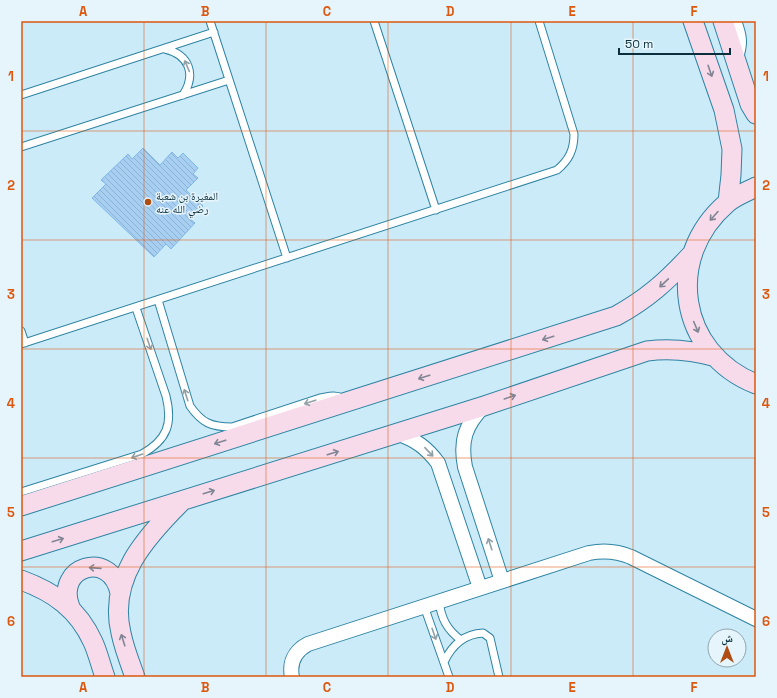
<svg xmlns="http://www.w3.org/2000/svg" width="777" height="698" font-family="'Space Grotesk','Noto Naskh Arabic',sans-serif">
  <defs>
    <pattern id="building-back-hatch" width="6" height="6" patternUnits="userSpaceOnUse"><rect width="6" height="6" fill="#a7cff2"/><path d="M-1 5l2 2M0 0l6 6M5-1l2 2" fill="none" stroke="#8eb2d0"/></pattern>
  </defs>
  <rect width="100%" height="100%" fill="#ccebf8"/>
  <path fill="url(#building-back-hatch)" stroke="#80b8ea" d="M143,148l17,17 12,-13 6,6 5,-5 15,15 -5,6 5,4 -12,12 17,16 -13,13 5,4 -24,26 -5,-5 -12,13 -62,-59 14,-14 -5,-4 27,-26 4,5z"/>
  <g fill="none" stroke-linecap="round" stroke-linejoin="round">
    <g stroke="#2e84a3" stroke-width="9">
      <path id="lane" d="M210,21l77,237
        M374,21l62,189
        M165,49c25,6 31,26 18,46
        M21,95l193,-63
        M21,147l208,-67
        M158,300l32,106c12,17 21,21 42,21l88,-29c7,-1 15,-4 22,0
        M21,331l4,12
        M21,344l536,-174c12,-10 17,-20 17,-36l-35,-113
        M21,492l121,-38c25,-14 31,-30 24,-58l-30,-88
        M439,601c2,17 8,29 22,39
        M424,606l25,71
        M444,662c8,-17 20,-28 39,-29l7,5 9,39"/>
    </g>
    <g stroke="#2e84a3" stroke-width="16">
      <path id="street" d="M734,21c6,16 7,23 1,39
        M484,406c-19,19 -24,35 -19,61l37,114
        M396,433c20,7 30,14 42,30l42,125
        M292,677c-3,-15 3,-26 16,-33l281,-91c15,-3 28,-2 42,4l125,62"/>
    </g>
    <g stroke="#2e84a3" stroke-width="21">
      <path id="secondary" d="M693,21l31,89 8,39 -1,26 -3,27
        M723,21l27,83 6,10
        M756,187c-10,5 -21,9 -29,16 -63,54 -49,150 29,181
        M21,506l595,-190c31,-17 51,-35 75,-61
        M21,551l463,-145 163,-55c24,-3 45,-1 69,6
        M21,580c33,12 57,29 72,62 5,11 8,24 12,35
        M70,607c-16,-41 41,-58 50,-14
        M135,677c-5,-14 -11,-29 -14,-44 -13,-54 24,-95 59,-130"/>
    </g>
    <use href="#lane" stroke="#fff" stroke-width="7"/>
    <use href="#street" stroke="#fff" stroke-width="14"/>
    <use href="#secondary" stroke="#f7dbeb" stroke-width="19"/>
  </g>
  <defs><path id="oneway-shaft" d="M-6 0H5M1.5-3L5.5 0L1.5 3" fill="none" stroke-width="1.6" stroke-linecap="round" stroke-linejoin="round"/></defs>
  <g stroke="#91a1a7">
    <use href="#oneway-shaft" transform="translate(187 66) rotate(-113)"/>
    <use href="#oneway-shaft" transform="translate(149 344) rotate(71)"/>
    <use href="#oneway-shaft" transform="translate(186 395) rotate(-108)"/>
    <use href="#oneway-shaft" transform="translate(310 402) rotate(162)"/>
    <use href="#oneway-shaft" transform="translate(429 452) rotate(47)"/>
    <use href="#oneway-shaft" transform="translate(137 456) rotate(161)"/>
    <use href="#oneway-shaft" transform="translate(490 544) rotate(-108)"/>
    <use href="#oneway-shaft" transform="translate(434 634) rotate(71)"/>
  </g>
  <g stroke="#818594">
    <use href="#oneway-shaft" transform="translate(710 71) rotate(71)"/>
    <use href="#oneway-shaft" transform="translate(714 216) rotate(132)"/>
    <use href="#oneway-shaft" transform="translate(664 283) rotate(137)"/>
    <use href="#oneway-shaft" transform="translate(696 327) rotate(67)"/>
    <use href="#oneway-shaft" transform="translate(548 338) rotate(162)"/>
    <use href="#oneway-shaft" transform="translate(424 377) rotate(162)"/>
    <use href="#oneway-shaft" transform="translate(510 397) rotate(-19)"/>
    <use href="#oneway-shaft" transform="translate(220 442) rotate(162)"/>
    <use href="#oneway-shaft" transform="translate(333 453) rotate(-17)"/>
    <use href="#oneway-shaft" transform="translate(209 492) rotate(-17)"/>
    <use href="#oneway-shaft" transform="translate(58 540) rotate(-17)"/>
    <use href="#oneway-shaft" transform="translate(95 568) rotate(-176)"/>
    <use href="#oneway-shaft" transform="translate(123 640) rotate(-108)"/>
  </g>
  <path fill="none" stroke="#dd570e" stroke-width="1" stroke-opacity="0.55" d="M144,21v656M266,21v656M388,21v656M511,21v656M633,21v656M21,131h735M21,240h735M21,349h735M21,458h735M21,567h735"/>
  <circle fill="#af4d12" stroke="#e6f5fc" stroke-width="1.5" cx="148" cy="202" r="4"/>
  <g text-anchor="middle" stroke-width="3" stroke-linejoin="round" paint-order="stroke">
    <g font-size="11" fill="#0b2f3c" stroke="#e6f5fc" text-anchor="start">
      <text x="156" y="200">المغيرة بن شعبة<tspan x="156" dy="13">رضي الله عنه</tspan></text>
    </g>
  </g>
  <rect width="777" height="698" fill="none" stroke="#e6f5fc" stroke-width="44"/>
  <g transform="translate(727 648)"><circle r="19" fill="#e6f5fc" stroke="#8ea6af"/>
  <path d="M0-3L7 15L0 10L-7 15Z" fill="#af4d12"/>
  <text y="-6" font-size="11" font-weight="bold" text-anchor="middle" fill="#0b2f3c">ش</text>
  </g>
  <path d="M619 48v6h111v-6" fill="none" stroke="#0b2f3c" stroke-width="2"/>
  <text x="625" y="48" font-size="12" fill="#0b2f3c" stroke="#e6f5fc" stroke-width="3" paint-order="stroke">50 m</text>
  <rect x="22" y="22" width="733" height="654" fill="none" stroke="#dd570e" stroke-width="1.5"/>
  <g font-size="13" text-anchor="middle" font-weight="bold" fill="#dd570e">
    <text x="83" y="16">A</text>
    <text x="205" y="16">B</text>
    <text x="327" y="16">C</text>
    <text x="450" y="16">D</text>
    <text x="572" y="16">E</text>
    <text x="694" y="16">F</text>
    <text x="11" y="81">1</text>
    <text x="766" y="81">1</text>
    <text x="11" y="190">2</text>
    <text x="766" y="190">2</text>
    <text x="11" y="299">3</text>
    <text x="766" y="299">3</text>
    <text x="11" y="408">4</text>
    <text x="766" y="408">4</text>
    <text x="11" y="517">5</text>
    <text x="766" y="517">5</text>
    <text x="11" y="626">6</text>
    <text x="766" y="626">6</text>
    <text x="83" y="692">A</text>
    <text x="205" y="692">B</text>
    <text x="327" y="692">C</text>
    <text x="450" y="692">D</text>
    <text x="572" y="692">E</text>
    <text x="694" y="692">F</text>
  </g>
</svg>
